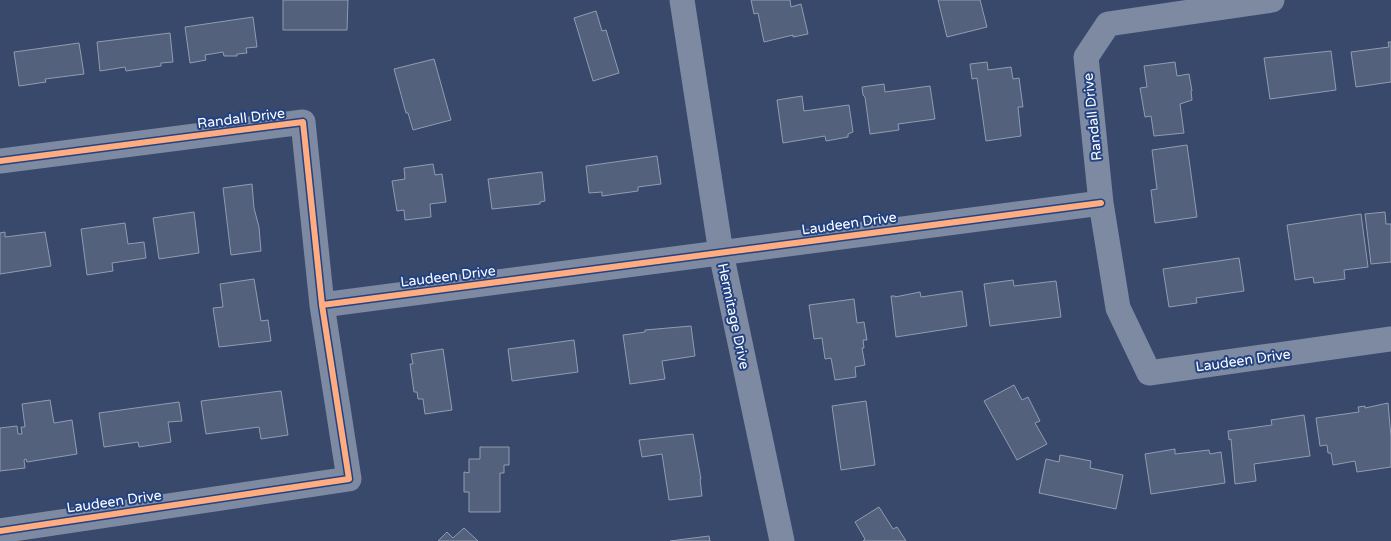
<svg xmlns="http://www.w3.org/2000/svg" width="1391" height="541" font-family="'Varela Round',sans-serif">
  <rect width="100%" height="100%" fill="#38496c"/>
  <path fill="#54617d" stroke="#919cb0" d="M283,0h65l-1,30h-64z
    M751,0h39l1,7 10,-3 7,30 -15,3v-2l-29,7 -6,-29 -4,1z
    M938,0h42l7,27 -40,10z
    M596,11l6,20 4,-1 13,43 -26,8 -19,-63z
    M253,17l4,30 -11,1 1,5 -10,1v2h-13l-1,-4 -18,3 1,5 -16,3 -5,-36z
    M170,33l3,29 -12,1v3l-35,5 -1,-4 -25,4 -3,-29z
    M1388,42h3v40l-35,5 -5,-35 38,-5z
    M79,43l5,31 -39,5 1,3 -27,4 -5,-34z
    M1331,51l5,39 -66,9 -6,-41z
    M434,59l17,61 -38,10 -5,-17h-2l-12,-44z
    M987,62l1,8 23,-3 2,12 6,-1 4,29h-5l3,29 -35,5 -9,-63 -5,1 -2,-15z
    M1175,62l2,14 12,-2 3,17h-1l1,9 -12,4 4,29 -30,3 -3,-20 -6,1 -5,-29 7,-1 -3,-21z
    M884,84l1,8 45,-6 5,33 -37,5 1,6 -29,4 -5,-37 -2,-2 -1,-8z
    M802,96l2,15 45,-6 4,27 -5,2v3l-22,4 -1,-5 -42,7 -6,-43z
    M1187,145l10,72 -42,6 -4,-33 6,-1 -5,-39z
    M657,156l4,28 -23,3v4l-36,5v-4l-13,1 -3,-27z
    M433,164l2,11 7,-1 4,28 -16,2 1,13 -26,3 -1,-10 -7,1 -5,-30 13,-2 -1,-11z
    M542,172l3,29 -5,1v2l-48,5 -4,-30z
    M252,184l2,24 5,19 2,24 -30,4 -8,-67z
    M194,212l5,41 -40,6 -6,-41z
    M1385,212l1,12h5v38l-20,2 -6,-50z
    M1361,214l7,53 -24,3 1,9 -31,4 -1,-6 -18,3 -8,-55z
    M125,223l3,21 16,-2 2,16 -34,5 1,8 -26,4 -6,-46z
    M5,232v5l40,-5 6,34 -51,8v-41z
    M1239,258l5,33 -48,7 1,5 -28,4 -6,-38z
    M254,279l7,42 7,-1 3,21 -52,6 -6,-39 10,-1 -3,-23z
    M1013,280l1,6 42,-5 5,36 -71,9 -6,-42z
    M962,291l5,35 -71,11 -5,-41h4v1l25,-5 1,5z
    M854,299l3,24 7,-1 3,18h-4l1,8h-2l3,17 -10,2 1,10 -21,3 -4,-22 -6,1 -3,-21 -8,1 -5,-34z
    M691,326l4,30 -33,5 3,18 -35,5 -7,-49 22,-3v-2z
    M574,340l4,32 -66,9 -4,-32z
    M443,349l9,61 -27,4 -2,-15h-5l-1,-7h-3l-4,-28h3l-2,-10z
    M1014,385l8,15 6,-3 12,24 -5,2 12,21 -30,16 -33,-59z
    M281,391l7,44 -27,4 -2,-12 -53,7 -5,-33z
    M50,400l4,23 18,-3 5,34 -50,8 -1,-3 -2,1 1,8 -25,3v-43l17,-2 1,8h4l-1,-7h4l-3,-23z
    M866,401l9,64 -34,5 -9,-64z
    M179,402l3,19 -14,1 3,20 -32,5 -1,-5 -34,5 -5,-34z
    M1388,403l3,34v30l-34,5 -2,-11 -22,4 -2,-12h-3l-1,-8 -7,1 -4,-28 43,-6 -1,-5 7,-1v2z
    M1304,415l6,41 -56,8 2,17 -21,3 -4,-45 -2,1 -1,-9 44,-6 -1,-5z
    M693,434l8,45h-1l2,17 -33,4 -7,-46 -20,3 -3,-17z
    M480,447h29v18h-5v8h-4v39h-31v-20h-5v-20l5,1v-14h11z
    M1175,449v5l34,-4 1,4 11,-2 4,31 -74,11 -6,-40z
    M1060,455l31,6 -1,7 33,7 -7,34 -77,-16 7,-34 13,3z
    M879,507l14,22 4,-2 9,14h-43l2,-2 -10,-17z
    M464,528l14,13h-40l9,-9 6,6z
    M709,536l1,5h-40z"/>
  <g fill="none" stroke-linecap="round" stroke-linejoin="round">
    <path stroke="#7e8aa2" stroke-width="25" d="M682,0l39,253 61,288
      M1272,0l-164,24 -22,33 15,146 17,105 31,65 242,-34
      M0,161l303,-39 19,183 27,174 -349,52
      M322,305l779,-102"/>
    <g stroke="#224282" stroke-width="9">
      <path id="cycleway" d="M0,161l303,-39 19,183 27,174 -349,52
        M322,305l779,-102"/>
    </g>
    <use href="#cycleway" stroke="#ffac80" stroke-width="6"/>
  </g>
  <g text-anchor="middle" stroke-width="4" stroke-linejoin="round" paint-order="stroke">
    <g font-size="14" fill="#fff" stroke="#224282">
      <text transform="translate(1092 117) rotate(-96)" y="5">Randall Drive</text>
      <text transform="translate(241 118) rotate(-7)" y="5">Randall Drive</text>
      <text transform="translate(849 223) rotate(-8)" y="5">Laudeen Drive</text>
      <text transform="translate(448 276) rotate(-7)" y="5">Laudeen Drive</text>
      <text transform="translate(734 316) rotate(78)" y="5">Hermitage Drive</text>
      <text transform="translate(1243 360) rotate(-8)" y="5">Laudeen Drive</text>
      <text transform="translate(114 501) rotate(-8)" y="5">Laudeen Drive</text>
    </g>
  </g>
</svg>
